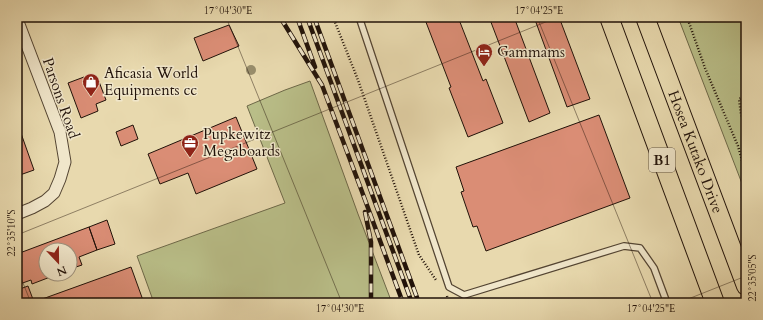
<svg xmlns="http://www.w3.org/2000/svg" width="763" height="320" font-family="Cardo,serif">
  <rect width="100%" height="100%" fill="#e8d9ae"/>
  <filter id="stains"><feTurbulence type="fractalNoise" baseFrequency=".005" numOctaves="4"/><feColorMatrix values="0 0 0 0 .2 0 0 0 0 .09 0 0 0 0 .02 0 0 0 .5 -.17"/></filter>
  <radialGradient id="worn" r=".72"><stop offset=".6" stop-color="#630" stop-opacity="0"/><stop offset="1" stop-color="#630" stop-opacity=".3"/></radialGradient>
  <path fill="#b9be88" stroke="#6d6848" d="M678,17h68v177z
    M310,81l48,133 34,89h-238l-17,-47 148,-53 -38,-97 38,-16z"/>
  <path fill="#da8d75" stroke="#211209" d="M424,17h34l25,64 3,-2 17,44 -35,14 -19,-49 2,-1z
    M489,17h25l36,96 -21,9z
    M534,17h25l31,82 -23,8z
    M229,25l10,21 -36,15 -9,-23z
    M84,77l2,6 12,-4 8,21 -10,4 2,7 -17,7 -13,-35z
    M599,115l31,83 -144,53 -9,-25 -4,1 -12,-35 3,-1 -8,-24z
    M236,117l21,52 -61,25 -8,-21 -28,11 -12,-30z
    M17,122l17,48 -17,6z
    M133,125l5,14 -17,7 -5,-14z
    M107,220l8,24 -18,6 -8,-23z
    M89,227l8,23 -18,7 3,8 -12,4v-19h-24v24h12l-26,10 -1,-4 -14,5v-31z
    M131,267l13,36h-31l-1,-1 -3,1h-92v-13l11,-4 6,16z"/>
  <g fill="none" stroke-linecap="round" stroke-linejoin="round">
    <g stroke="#534432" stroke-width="8">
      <path id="lane" d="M359,17l90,270 15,8 160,-49 16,2 14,20 13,35"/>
    </g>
    <g stroke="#534432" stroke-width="13">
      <path id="street" d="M17,19l43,113 5,30 -5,17 -6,14 -9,8 -13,7 -15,6"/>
    </g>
    <g stroke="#211209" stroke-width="20">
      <g id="primary">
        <path d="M609,17l106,286"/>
        <path id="s1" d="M645,17l101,269"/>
      </g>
    </g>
    <path stroke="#211209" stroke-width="2.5" stroke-dasharray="1 2" stroke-linecap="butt" d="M333,17l25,63 61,175 17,25
      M687,17l18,51 33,78 8,29
      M746,96l-7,3 2,15 5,12
      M447,296l2,7"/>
    <use href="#lane" stroke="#f0e6ca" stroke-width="5.5"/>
    <use href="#street" stroke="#f0e6ca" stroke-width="11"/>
    <use href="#primary" stroke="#e8d9ae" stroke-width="18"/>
    <g stroke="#211209" stroke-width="4.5">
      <path id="rail" d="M280,17l42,68 39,104 42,114
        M297,17l18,50
        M307,17l105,286
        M314,17l105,286
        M365,212l6,30v61"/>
    </g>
    <use href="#rail" stroke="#f0e6ca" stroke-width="3" stroke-dasharray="9" stroke-linecap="butt"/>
  </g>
  <circle fill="#988d6b" cx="251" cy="70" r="5"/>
  <path fill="none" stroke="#211209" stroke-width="1" stroke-opacity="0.45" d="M226,17l116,286M537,17l116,286M17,235l541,-218M17,268l14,35M678,303l68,-27"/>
  <defs>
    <g id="hotel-pin" transform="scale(0.9)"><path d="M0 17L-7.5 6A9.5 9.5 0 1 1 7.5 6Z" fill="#8f2418" stroke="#f0e6ca"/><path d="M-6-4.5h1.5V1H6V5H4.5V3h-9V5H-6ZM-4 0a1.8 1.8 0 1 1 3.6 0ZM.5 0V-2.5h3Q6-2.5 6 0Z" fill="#fff"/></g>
    <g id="shop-pin" transform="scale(0.9)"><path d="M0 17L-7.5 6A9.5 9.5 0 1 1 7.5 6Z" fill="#8f2418" stroke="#f0e6ca"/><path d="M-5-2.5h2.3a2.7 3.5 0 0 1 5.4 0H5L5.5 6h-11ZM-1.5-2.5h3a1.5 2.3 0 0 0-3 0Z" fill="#fff"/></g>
    <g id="office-pin" transform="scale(0.9)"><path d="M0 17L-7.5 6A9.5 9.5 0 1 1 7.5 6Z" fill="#8f2418" stroke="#f0e6ca"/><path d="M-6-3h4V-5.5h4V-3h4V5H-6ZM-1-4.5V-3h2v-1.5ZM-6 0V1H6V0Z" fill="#fff"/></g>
  </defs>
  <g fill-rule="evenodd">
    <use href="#hotel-pin" x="484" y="52"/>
    <use href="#shop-pin" x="91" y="82"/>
    <use href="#office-pin" x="190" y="143"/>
  </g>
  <g text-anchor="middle" stroke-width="3" stroke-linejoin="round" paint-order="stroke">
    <rect fill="#f0e6ca" stroke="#5f5243" stroke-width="1" x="649" y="148" width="26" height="24" rx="3"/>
    <g font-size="14" font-weight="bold" fill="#211209">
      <text x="662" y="165">B1</text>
    </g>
    <g font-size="15" fill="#211209" stroke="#f0e6ca" text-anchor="start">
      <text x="497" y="57">Gammams</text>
      <text x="104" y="78">Aficasia World<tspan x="104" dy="17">Equipments cc</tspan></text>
      <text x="203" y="139">Pupkewitz<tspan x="203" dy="17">Megaboards</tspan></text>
    </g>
    <g font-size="15" fill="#211209" stroke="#f0e6ca">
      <text transform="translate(61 98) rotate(71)" y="5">Parsons Road</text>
      <text dy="5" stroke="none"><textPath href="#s1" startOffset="144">Hosea Kutako Drive</textPath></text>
    </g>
  </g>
  <rect width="763" height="320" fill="none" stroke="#e8d9ae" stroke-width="44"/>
  <g transform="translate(58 262) rotate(158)"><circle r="19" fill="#f0e6ca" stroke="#9d917d"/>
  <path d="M0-3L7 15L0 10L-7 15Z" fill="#8f2418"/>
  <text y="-6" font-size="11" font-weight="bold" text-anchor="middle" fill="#211209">N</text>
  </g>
  <rect x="22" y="22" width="719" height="276" fill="none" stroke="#211209" stroke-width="1.5"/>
  <g font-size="10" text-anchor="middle" fill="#211209">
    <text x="228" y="14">17°04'30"E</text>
    <text x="539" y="14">17°04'25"E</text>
    <text transform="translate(11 233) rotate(-90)" y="4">22°35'10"S</text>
    <text transform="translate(752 278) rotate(-90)" y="4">22°35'05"S</text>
    <text x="340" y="312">17°04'30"E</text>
    <text x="651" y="312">17°04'25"E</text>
  </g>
  <rect width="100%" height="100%" filter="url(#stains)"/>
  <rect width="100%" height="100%" fill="url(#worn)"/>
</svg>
